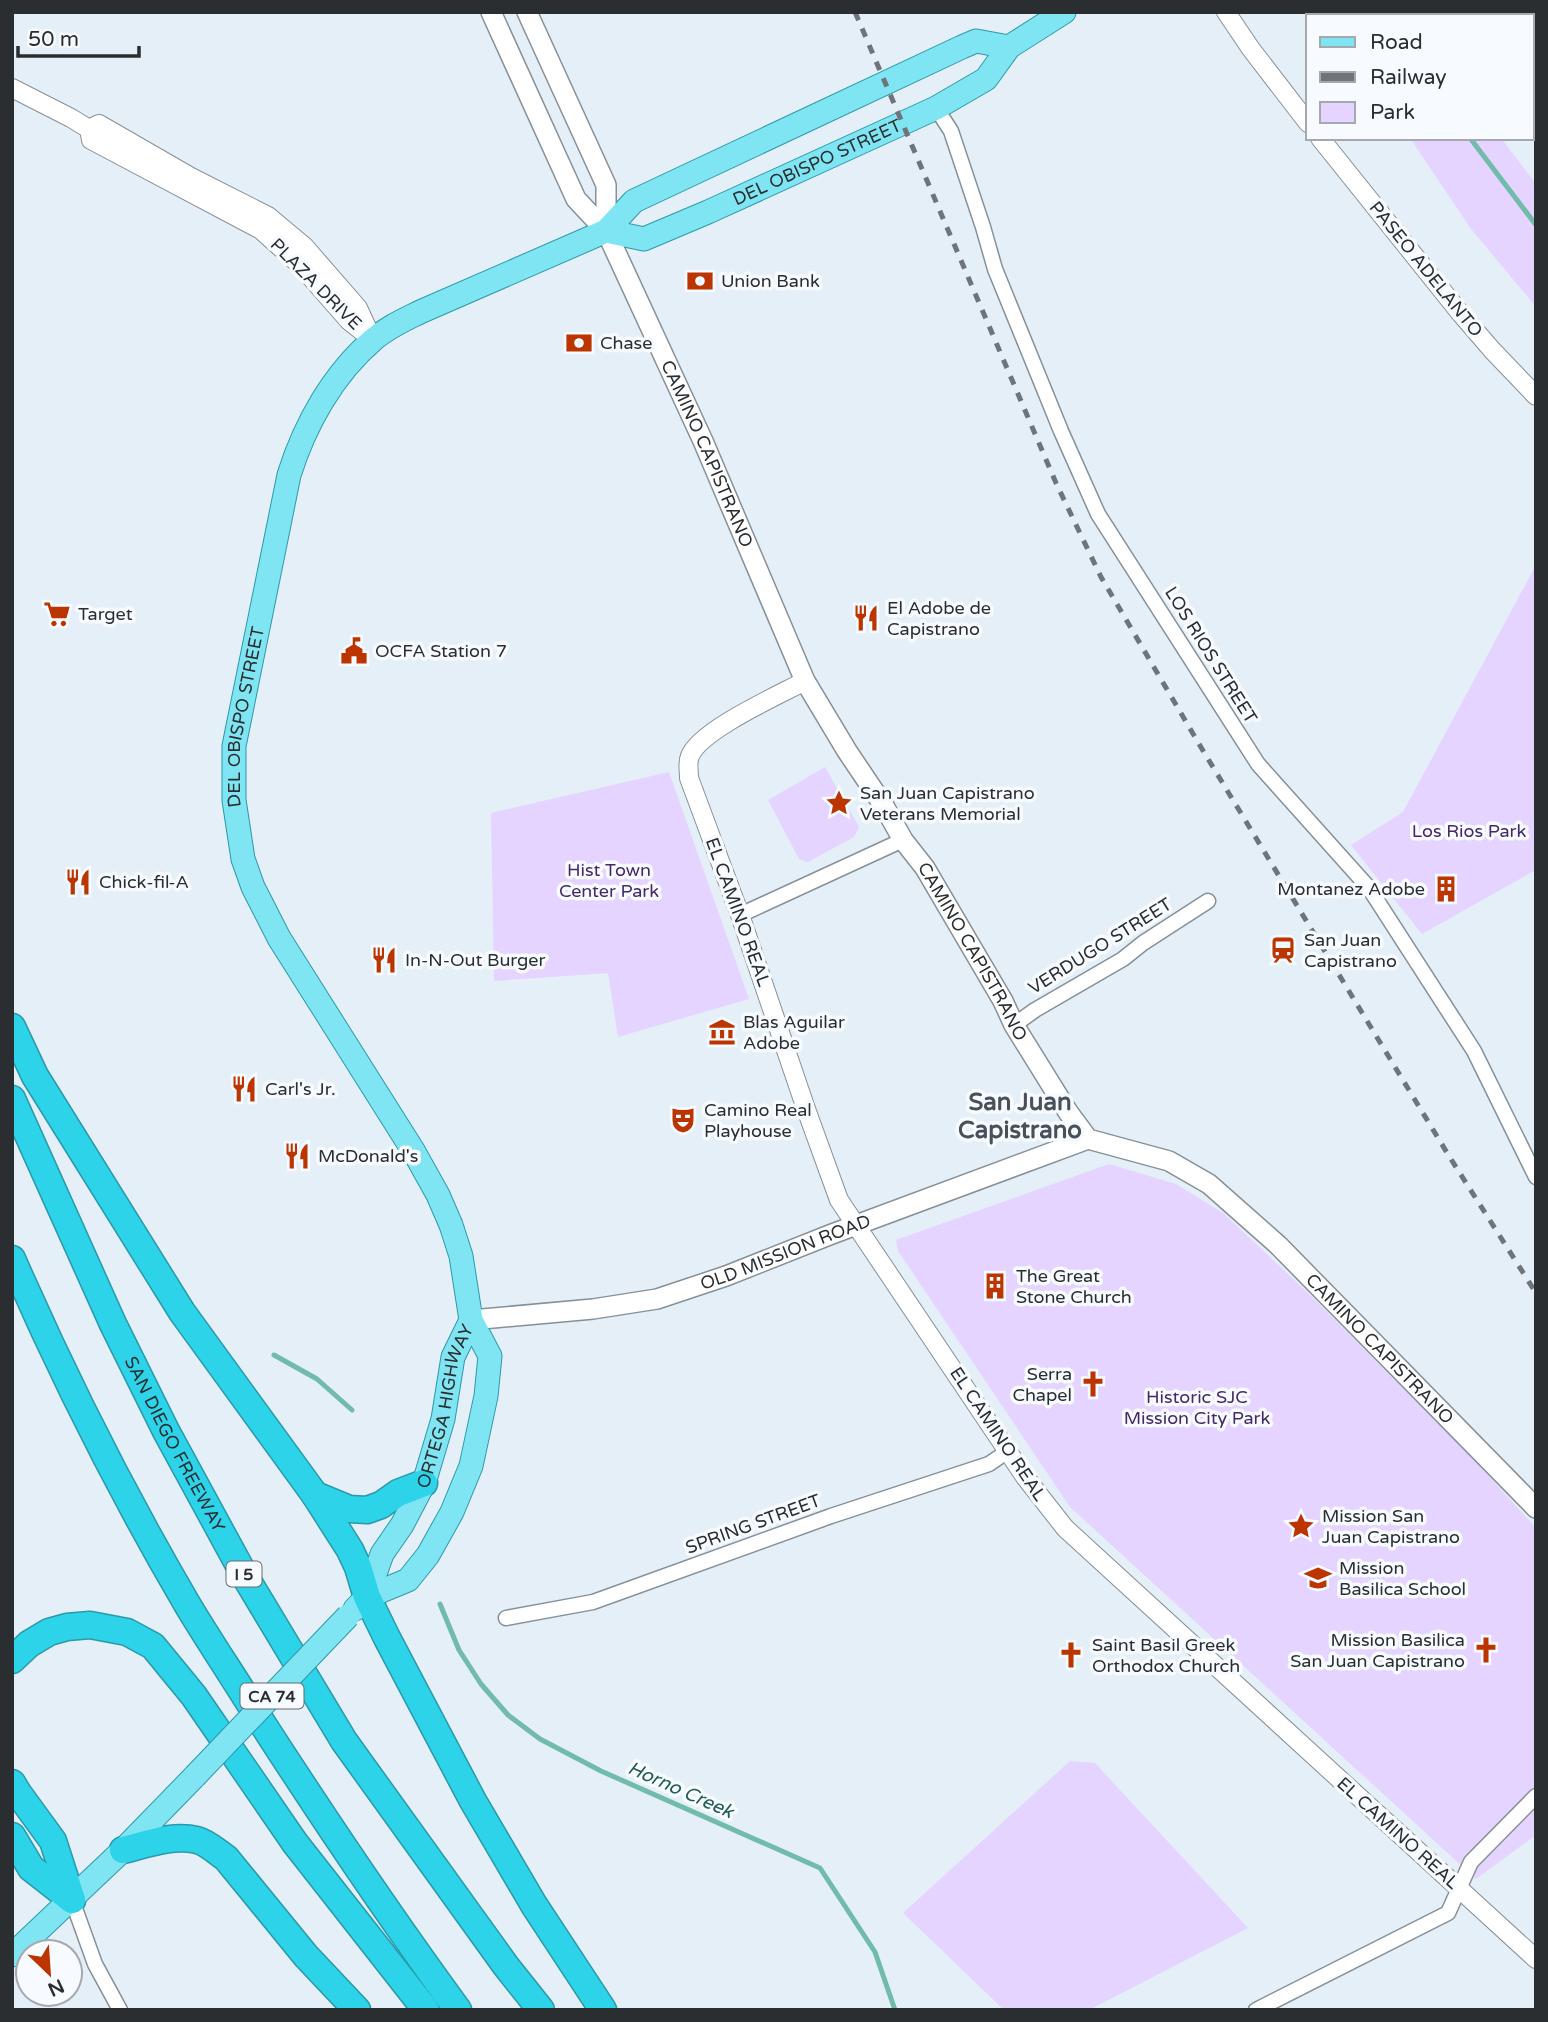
<svg xmlns="http://www.w3.org/2000/svg" width="1548" height="2022" font-family="'Varela Round',sans-serif">
  <rect width="100%" height="100%" fill="#e5eff7"/>
  <path fill="#e5d4ff" d="M1410,138h91l35,46v123l-65,-78z
    M1536,565v305l-114,64 -71,-89 52,-33z
    M825,767l34,60 -5,10 -46,25 -9,-3 -31,-59z
    M669,772l80,227 -131,38 -10,-64 -114,8 -3,-168z
    M1109,1164l67,20 47,29 85,80 165,166 63,69v307l-60,44 -406,-372 -172,-256 -2,-11z
    M1070,1761l25,2 153,165 -159,82h-85l-101,-97z"/>
  <g fill="none" stroke-linecap="round" stroke-linejoin="round">
    <path stroke="#71bbaa" stroke-width="5" d="M1376,12l2,4
      M1470,138l66,87
      M274,1355l43,24 35,31
      M440,1604l19,46 22,34 27,31 32,24 61,32 219,97 55,84 20,58"/>
    <g stroke="#879097" stroke-width="17">
      <path id="minor" d="M1488,12l3,4
        M1532,34l4,-3
        M1532,71l4,4
        M936,108l15,23 32,96 12,42 66,162 37,83 160,250 111,124 105,163 62,126
        M740,915l163,-75
        M1014,1025l21,-15 88,-51 20,-16 65,-42
        M506,1618l87,-16 238,-86 158,-52 19,-13
        M72,1900l23,64 25,46
        M1256,2010l192,-97 23,-51 65,-66"/>
    </g>
    <g stroke="#879097" stroke-width="20">
      <path id="tertiary" d="M1226,12l25,37 57,74
        M12,88l59,30 18,11 2,11 170,90 39,35 49,56 24,19
        M89,129l10,-5 92,53 77,39 37,31 53,61 13,28
        M1320,138l141,176 31,36 44,46
        M805,681c-26,14 -105,49 -115,75 -3,7 -1,14 -1,22l51,137 66,194 33,91 186,277 40,51 471,431"/>
    </g>
    <g stroke="#879097" stroke-width="22">
      <g id="secondary">
        <path id="s1" d="M491,12l85,187 30,32 97,210 102,240 42,70 37,55 19,34 22,28 78,133 11,24 54,87 20,27 81,22 40,23 69,61 258,263"/>
        <path d="M527,12l79,173v46"/>
        <path id="s2" d="M471,1320l122,-11 64,-10 69,-23 106,-42 256,-95"/>
      </g>
    </g>
    <g stroke="#2b99a9" stroke-width="25">
      <g id="primary">
        <path id="s3" d="M606,231l38,8 64,-27 228,-104 50,-29 23,-32 55,-35"/>
        <path id="s4" d="M367,1597l15,-43 20,-29 22,-42 19,-64 10,-62 18,-37"/>
        <path id="s5" d="M355,1609l12,-12 41,-17 20,-25 24,-43 19,-46 15,-70 4,-40 -19,-36 -10,-64 -10,-31 -13,-30 -24,-43 -135,-214 -26,-51 -10,-28 -9,-59v-54l55,-271c16,-51 44,-101 85,-136 14,-12 30,-19 46,-27l186,-81 28,-30 328,-154 14,-6 33,6"/>
        <path d="M12,1955l111,-105 72,-74"/>
      </g>
    </g>
    <g stroke="#2b99a9" stroke-width="29">
      <g id="motorway">
        <path d="M12,1027l23,49 147,236 133,183 35,55 8,17 9,30 20,41 86,163 61,104 69,105"/>
        <path id="s6" d="M12,1099l101,225 53,107 80,147 98,163 162,225 35,44"/>
        <path d="M12,1259c52,119 110,234 175,345 22,37 46,72 68,108 65,101 132,201 203,298"/>
        <path d="M315,1495l34,14 18,1 14,-5 17,-12 26,-10"/>
        <path d="M12,1660l17,-16 20,-12 18,-5 23,-2 37,7 26,14 41,50 101,147 131,167"/>
        <path d="M12,1783l6,10 35,48 19,59"/>
        <path d="M12,1836l19,32 41,32"/>
        <path d="M123,1850c24,-6 50,-16 74,-10 11,3 20,12 29,18l80,98 51,54"/>
      </g>
    </g>
    <use href="#minor" stroke="#fff" stroke-width="14"/>
    <use href="#tertiary" stroke="#fff" stroke-width="18"/>
    <use href="#secondary" stroke="#fff" stroke-width="19"/>
    <use href="#primary" stroke="#80e5f2" stroke-width="23"/>
    <use href="#motorway" stroke="#2cd3e9" stroke-width="26"/>
    <path stroke="#6e7479" stroke-width="5" stroke-dasharray="9 9" stroke-linecap="butt" d="M855,12l201,471 45,94 101,172 247,407 87,137"/>
    <g stroke="#2b99a9" stroke-width="25" stroke-linecap="butt">
      <path id="primary-bridge" d="M195,1776l153,-160"/>
    </g>
    <use href="#primary-bridge" stroke="#80e5f2" stroke-width="23"/>
  </g>
  <defs>
    <g id="bank-bare" transform="scale(2.1)"><path d="M-6-4H6V4H-6ZM0-2.3a2.3 2.3 0 1 0 0 4.6a2.3 2.3 0 1 0 0-4.6Z" fill="#bc3400" stroke="#f7fbff" stroke-width="2.5" paint-order="stroke"/></g>
    <g id="supermarket-bare" transform="scale(2.1)"><path d="M-6-5.5h2.5l.6 2H6L4.5 2H-2.5L-4.4-4H-6ZM-1.5 3.2a1.3 1.3 0 1 0 .1 0ZM3 3.2a1.3 1.3 0 1 0 .1 0Z" fill="#bc3400" stroke="#f7fbff" stroke-width="2.5" paint-order="stroke"/></g>
    <g id="restaurant-bare" transform="scale(2.1)"><path d="M-5-6h1v4h1v-4h1v4h1v-4h1v5L-1.5 .5V6h-2V.5L-5-1ZM5-6V6H3V1.5H1.5Q1.5-4 5-6Z" fill="#bc3400" stroke="#f7fbff" stroke-width="2.5" paint-order="stroke"/></g>
    <g id="civic-bare" transform="scale(2.1)"><path d="M-.6-6.5H3V-4.5H.6V-3L4-1V1h2V6H-6V1h2V-1L-.6-3ZM-1.2 2.5V6h2.4V2.5Z" fill="#bc3400" stroke="#f7fbff" stroke-width="2.5" paint-order="stroke"/></g>
    <g id="sight-bare" transform="scale(2.1)"><path d="M0-6L1.8-2.2L6-1.7L2.9 1.2L3.7 5.4L0 3.3L-3.7 5.4L-2.9 1.2L-6-1.7L-1.8-2.2Z" fill="#bc3400" stroke="#f7fbff" stroke-width="2.5" paint-order="stroke"/></g>
    <g id="building-bare" transform="scale(2.1)"><path d="M-4-6H4V6H1V3H-1V6H-4ZM-2.5-4.3h1.7v1.8h-1.7ZM.8-4.3h1.7v1.8H.8ZM-2.5-1h1.7V.8h-1.7ZM.8-1h1.7V.8H.8Z" fill="#bc3400" stroke="#f7fbff" stroke-width="2.5" paint-order="stroke"/></g>
    <g id="station-bare" transform="scale(2.1)"><path d="M-3-6H3Q5-6 5-4V2Q5 4 3 4L4.5 6H3L1.5 4h-3L-3 6H-4.5L-3 4Q-5 4-5 2V-4Q-5-6-3-6ZM-3.5-4v3h7v-3ZM-3.5 1v1.5H-2V1ZM2 1v1.5H3.5V1Z" fill="#bc3400" stroke="#f7fbff" stroke-width="2.5" paint-order="stroke"/></g>
    <g id="museum-bare" transform="scale(2.1)"><path d="M0-6L6-3V-2H-6V-3ZM-5-1h2V3h-2ZM-1-1h2V3h-2ZM3-1h2V3H3ZM-6 4H6V6H-6Z" fill="#bc3400" stroke="#f7fbff" stroke-width="2.5" paint-order="stroke"/></g>
    <g id="theatre-bare" transform="scale(2.1)"><path d="M-5-5.5Q0-4 5-5.5V0Q5 5 0 6Q-5 5-5 0ZM-3.3-2.5H-1v1.5H-3.3ZM1-2.5H3.3v1.5H1ZM-2.8 1Q0 5.5 2.8 1Z" fill="#bc3400" stroke="#f7fbff" stroke-width="2.5" paint-order="stroke"/></g>
    <g id="church-bare" transform="scale(2.1)"><path d="M-1.2-6h2.4v3.5h3.3v2.4h-3.3V6h-2.4V-.1h-3.3v-2.4h3.3Z" fill="#bc3400" stroke="#f7fbff" stroke-width="2.5" paint-order="stroke"/></g>
    <g id="school-bare" transform="scale(2.1)"><path d="M0-5L7-2L0 1L-7-2ZM-4 1L0 2.5L4 1V4Q0 6-4 4Z" fill="#bc3400" stroke="#f7fbff" stroke-width="2.5" paint-order="stroke"/></g>
  </defs>
  <g fill-rule="evenodd">
    <use href="#bank-bare" x="700" y="281"/>
    <use href="#bank-bare" x="579" y="343"/>
    <use href="#supermarket-bare" x="57" y="614"/>
    <use href="#restaurant-bare" x="866" y="618"/>
    <use href="#civic-bare" x="354" y="651"/>
    <use href="#sight-bare" x="839" y="803"/>
    <use href="#restaurant-bare" x="78" y="882"/>
    <use href="#building-bare" x="1446" y="889"/>
    <use href="#station-bare" x="1283" y="950"/>
    <use href="#restaurant-bare" x="384" y="960"/>
    <use href="#museum-bare" x="722" y="1032"/>
    <use href="#restaurant-bare" x="244" y="1089"/>
    <use href="#theatre-bare" x="683" y="1120"/>
    <use href="#restaurant-bare" x="297" y="1156"/>
    <use href="#building-bare" x="995" y="1286"/>
    <use href="#church-bare" x="1093" y="1384"/>
    <use href="#sight-bare" x="1301" y="1526"/>
    <use href="#school-bare" x="1318" y="1578"/>
    <use href="#church-bare" x="1486" y="1650"/>
    <use href="#church-bare" x="1071" y="1655"/>
  </g>
  <g text-anchor="middle" stroke-width="7" stroke-linejoin="round" paint-order="stroke">
    <g fill="#f7fbff" stroke="#686c6f" stroke-width="2">
      <rect x="226.5" y="1561.5" width="35" height="25" rx="5"/>
      <rect x="240.5" y="1683.5" width="63" height="25" rx="5"/>
    </g>
    <g font-size="16" font-weight="bold" fill="#2a2e31">
      <text x="244" y="1580">I 5</text>
      <text x="272" y="1702">CA 74</text>
    </g>
    <g font-size="18" fill="#2a2e31" stroke="#f7fbff">
      <text dy="6" stroke="none"><textPath href="#s3" startOffset="228">DEL OBISPO STREET</textPath></text>
      <text transform="translate(1426 269) rotate(51)" y="6">PASEO ADELANTO</text>
      <text transform="translate(316 284) rotate(45)" y="6">PLAZA DRIVE</text>
      <text dy="6" stroke="none"><textPath href="#s1" startOffset="494">CAMINO CAPISTRANO</textPath></text>
      <text transform="translate(1211 655) rotate(58)" y="6">LOS RIOS STREET</text>
      <text dy="6" stroke="none"><textPath href="#s5" startOffset="1008">DEL OBISPO STREET</textPath></text>
      <text transform="translate(738 912) rotate(70)" y="6">EL CAMINO REAL</text>
      <text transform="translate(1100 946) rotate(-32)" y="6">VERDUGO STREET</text>
      <text dy="6" stroke="none"><textPath href="#s1" startOffset="1060">CAMINO CAPISTRANO</textPath></text>
      <text dy="6" stroke="none"><textPath href="#s2" startOffset="324">OLD MISSION ROAD</textPath></text>
      <text dy="6" stroke="none"><textPath href="#s1" startOffset="1648">CAMINO CAPISTRANO</textPath></text>
      <text dy="6" stroke="none"><textPath href="#s4" startOffset="208">ORTEGA HIGHWAY</textPath></text>
      <text transform="translate(998 1434) rotate(56)" y="6">EL CAMINO REAL</text>
      <text dy="6" stroke="none"><textPath href="#s6" startOffset="382">SAN DIEGO FREEWAY</textPath></text>
      <text transform="translate(753 1524) rotate(-20)" y="6">SPRING STREET</text>
      <text transform="translate(1398 1833) rotate(42)" y="6">EL CAMINO REAL</text>
    </g>
    <g font-size="18" fill="#2a2e31" stroke="#f7fbff" text-anchor="start">
      <text x="721" y="287">Union Bank</text>
      <text x="600" y="349">Chase</text>
      <text x="887" y="614">El Adobe de<tspan x="887" dy="21">Capistrano</tspan></text>
      <text x="78" y="620">Target</text>
      <text x="375" y="657">OCFA Station 7</text>
      <text x="860" y="799">San Juan Capistrano<tspan x="860" dy="21">Veterans Memorial</tspan></text>
      <text x="99" y="888">Chick-fil-A</text>
      <text x="1425" y="895" text-anchor="end">Montanez Adobe</text>
      <text x="1304" y="946">San Juan<tspan x="1304" dy="21">Capistrano</tspan></text>
      <text x="405" y="966">In-N-Out Burger</text>
      <text x="743" y="1028">Blas Aguilar<tspan x="743" dy="21">Adobe</tspan></text>
      <text x="265" y="1095">Carl's Jr.</text>
      <text x="704" y="1116">Camino Real<tspan x="704" dy="21">Playhouse</tspan></text>
      <text x="318" y="1162">McDonald's</text>
      <text x="1016" y="1282">The Great<tspan x="1016" dy="21">Stone Church</tspan></text>
      <text x="1072" y="1380" text-anchor="end">Serra<tspan x="1072" dy="21">Chapel</tspan></text>
      <text x="1322" y="1522">Mission San<tspan x="1322" dy="21">Juan Capistrano</tspan></text>
      <text x="1339" y="1574">Mission<tspan x="1339" dy="21">Basilica School</tspan></text>
      <text x="1465" y="1646" text-anchor="end">Mission Basilica<tspan x="1465" dy="21">San Juan Capistrano</tspan></text>
      <text x="1092" y="1651">Saint Basil Greek<tspan x="1092" dy="21">Orthodox Church</tspan></text>
    </g>
    <g font-size="18" fill="#452867" stroke="#f7fbff">
      <text x="1469" y="837">Los Rios Park</text>
      <text x="609" y="876">Hist Town<tspan x="609" dy="21">Center Park</tspan></text>
      <text x="1197" y="1403">Historic SJC<tspan x="1197" dy="21">Mission City Park</tspan></text>
    </g>
    <g font-size="19" font-style="italic" fill="#215d51" stroke="#f7fbff">
      <text transform="translate(681 1789) rotate(24)" y="7">Horno Creek</text>
    </g>
    <g font-size="24" font-weight="bold" fill="#485157" stroke="#f7fbff">
      <text x="1020" y="1110">San Juan<tspan x="1020" dy="28">Capistrano</tspan></text>
    </g>
  </g>
  <rect width="1548" height="2022" fill="none" stroke="#2a2e31" stroke-width="28"/>
  <rect x="1306" y="14" width="228" height="126" fill="#f7fbff" stroke="#a5a9ad" stroke-width="2"/>
  <rect x="1320" y="37" width="35" height="10" fill="#80e5f2" stroke="#a5a9ad" stroke-width="2"/>
  <text x="1370" y="49" font-size="21" fill="#2a2e31">Road</text>
  <rect x="1320" y="72" width="35" height="10" fill="#6e7479" stroke="#a5a9ad" stroke-width="2"/>
  <text x="1370" y="84" font-size="21" fill="#2a2e31">Railway</text>
  <rect x="1320" y="102" width="35" height="21" fill="#e5d4ff" stroke="#a5a9ad" stroke-width="2"/>
  <text x="1370" y="119" font-size="21" fill="#2a2e31">Park</text>
  <g transform="translate(49 1973) rotate(155)"><circle r="33" fill="#f7fbff" stroke="#a5a9ad" stroke-width="2"/>
  <path d="M0-5L12 26L0 18L-12 26Z" fill="#bc3400"/>
  <text y="-10" font-size="19" font-weight="bold" text-anchor="middle" fill="#2a2e31">N</text>
  </g>
  <path d="M18 46v10h121v-10" fill="none" stroke="#2a2e31" stroke-width="3.5"/>
  <text x="28" y="46" font-size="21" fill="#2a2e31" stroke="#f7fbff" stroke-width="5" paint-order="stroke">50 m</text>
</svg>
